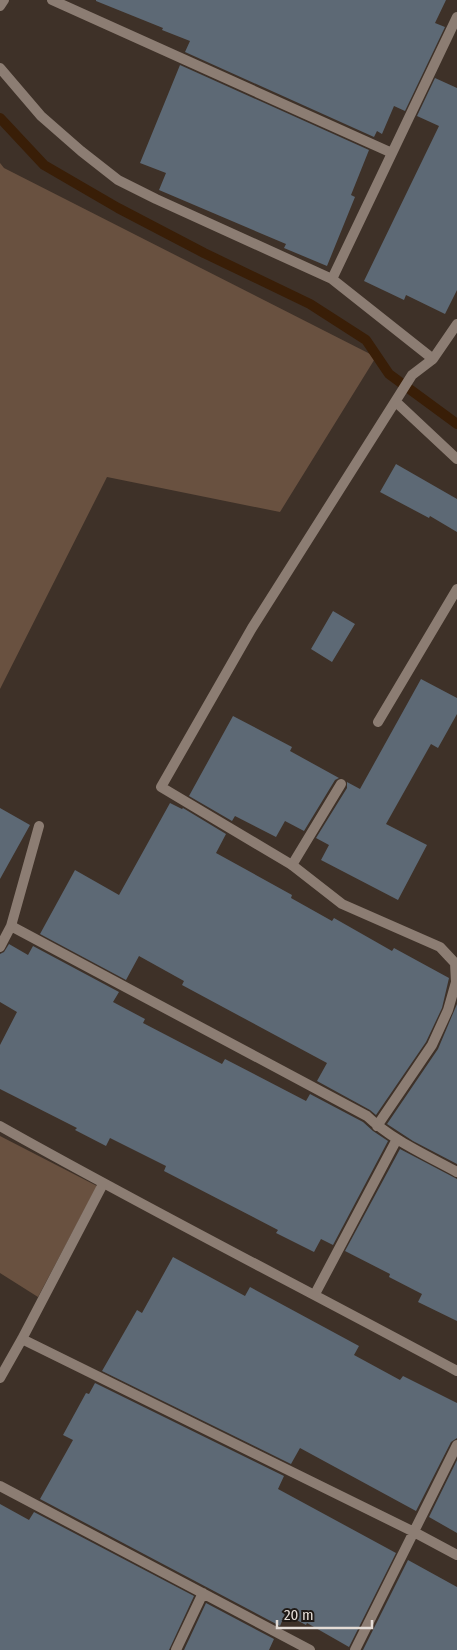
<svg xmlns="http://www.w3.org/2000/svg" width="457" height="1650" font-family="'Fira Sans Condensed',sans-serif">
  <rect width="100%" height="100%" fill="#3e3128"/>
  <path fill="#695140" d="M0,163l4,5 372,189 -96,155 -173,-35 -107,212z
    M0,1136l97,50 -59,111 -38,-24z"/>
  <g fill="none" stroke-linecap="round" stroke-linejoin="round">
    <path stroke="#391e07" stroke-width="10" d="M0,118l44,47 74,43 86,45 106,51 56,36 23,34 68,50"/>
  </g>
  <path fill="#5d6975" d="M96,0h350l-11,23 10,4 -40,84 -11,-5 -12,28 -5,-3 -3,6 -189,-85 5,-11 -28,-11 1,-2 -67,-27z
    M180,65l189,85 -18,45 4,2 -28,69 -43,-18 2,-4 -127,-54 7,-17 -26,-10z
    M435,78l22,10v202l-12,24 -39,-19 -2,5 -40,-19 75,-155 -22,-10z
    M396,464l61,35v33l-27,-16 -1,2 -49,-26z
    M333,611l22,13 -23,38 -21,-13z
    M421,679l36,19v16l-19,34 -7,-4 -45,80 41,21 -29,55 -77,-40 8,-15 -13,-7 31,-50v-6l13,7z
    M233,716l59,31 -2,4 49,27 -4,2 -31,51 -19,-10 -9,16 -41,-21 -3,5 -43,-25z
    M170,803l12,6 1,-1 43,26 -10,19 76,42 -1,3 41,23 2,-3 58,33 2,-3 55,30 -7,30 -16,34 -50,73 -6,-5 -53,-29 10,-18 -145,-78 2,-4 -45,-25 -13,24 -86,-46 35,-64 44,25z
    M0,808l30,17 -30,54z
    M9,944l19,11 5,-9 86,46 -6,10 32,17 -2,4 79,41 3,-5 81,42 4,-7 53,28 10,9 15,10 -55,104 -12,-6 -7,13 -38,-19 2,-3 -114,-59 2,-5 -56,-28 -4,8 -31,-16 2,-2 -77,-39v-44l17,-33 -17,-10v-48l4,-2z
    M457,1004v160l-44,-23 -26,-17 51,-75z
    M400,1149l57,30v142l-39,-19 4,-8 -33,-17 1,-3 -45,-23z
    M173,1257l72,39 5,-9 109,59 -5,9 46,25 3,-4 54,27v35l-6,4 -35,69 -116,-63 -9,16 -189,-93 35,-61 5,3z
    M95,1383l189,93 -6,13 118,64 -47,94 -42,-24 -1,2 -21,-11 -5,12 -240,-127 33,-59 -10,-5 23,-42 3,1z
    M457,1460v73l-28,-16z
    M0,1504l29,16 5,-8 160,84 -25,54h-169z
    M408,1560l49,27v63h-94z
    M206,1603l68,36 -5,11h-85z"/>
  <g fill="none" stroke-linecap="round" stroke-linejoin="round">
    <path stroke="#8c7d73" stroke-width="10" d="M292,865l49,-81"/>
    <path stroke="#8c7d73" stroke-width="10" d="M52,0l340,153
      M0,6l4,-6
      M0,68l41,48 40,35 37,29 38,19 176,80 101,80
      M332,279l125,-262
      M396,402l61,57
      M378,722l79,-133
      M11,926l356,190c25,24 59,39 90,56
      M0,947l11,-21 28,-100
      M0,1126c151,85 305,163 457,245
      M377,1126l55,-81 16,-35 8,-28 -1,-19 -15,-16 -98,-43 -50,-39 -131,-78 91,-159 160,-253 21,-16 24,-35
      M315,1294l82,-155
      M22,1339l392,193 43,23
      M0,1378l22,-39 81,-155
      M0,1486l310,164
      M176,1650l27,-57
      M355,1650l102,-205"/>
  </g>
  <path d="M277 1620v8h95v-8" fill="none" stroke="#e4dcd6" stroke-width="2.5"/>
  <text x="284" y="1620" font-size="15" fill="#e4dcd6" stroke="#201a16" stroke-width="4" paint-order="stroke">20 m</text>
</svg>
